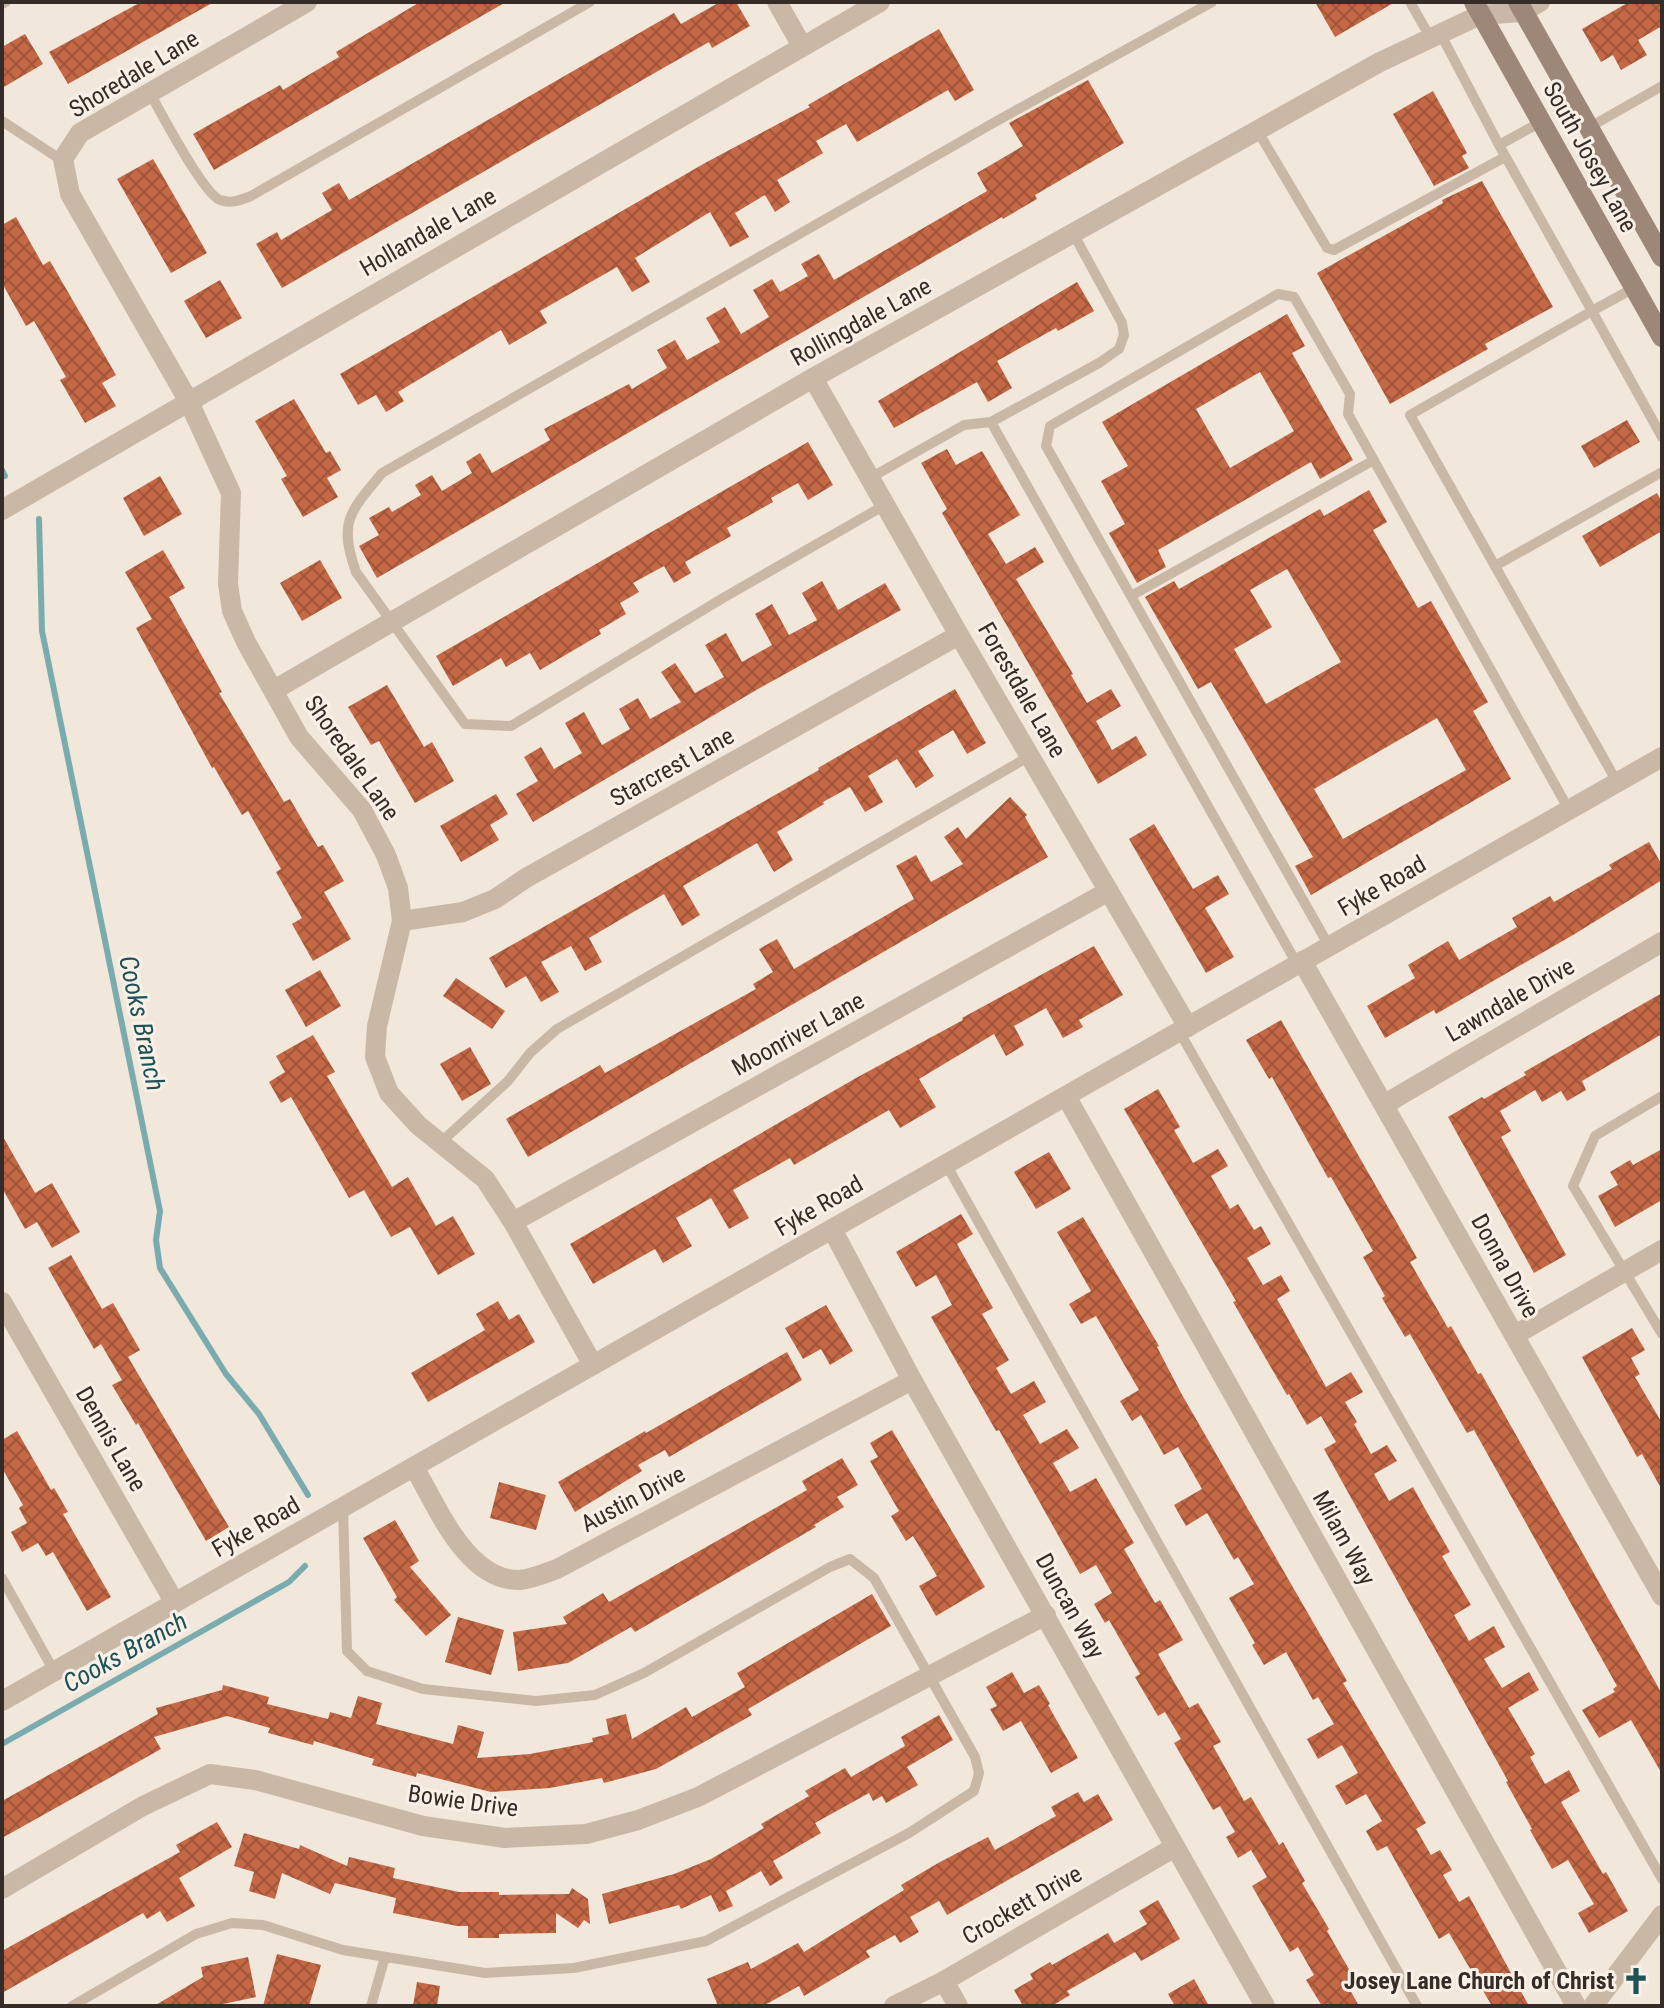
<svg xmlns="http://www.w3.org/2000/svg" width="1664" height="2008" font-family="'Roboto Condensed',sans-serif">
  <defs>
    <pattern id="building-cross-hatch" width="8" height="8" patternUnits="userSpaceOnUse" patternTransform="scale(2)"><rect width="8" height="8" fill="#c56845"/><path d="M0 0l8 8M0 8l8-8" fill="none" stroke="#a1563a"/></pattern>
  </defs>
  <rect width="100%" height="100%" fill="#f2e7db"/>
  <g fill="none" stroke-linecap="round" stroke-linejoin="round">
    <path stroke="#7aabaf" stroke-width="6" d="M2,470l3,6
      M39,519l3,112 118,580 -4,29 4,28 66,106 33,40 49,81
      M2,1744l287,-162 16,-16"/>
  </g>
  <path fill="url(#building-cross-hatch)" fill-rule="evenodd" d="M141,2h73l-146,82 -19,-32z
    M420,2h86l-292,168 -21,-36 87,-49 3,5 56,-33 -3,-5z
    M720,2h16l14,24 -38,22 -3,-6 -51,29 -376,217 -26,-44 21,-12 4,8 51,-30 -10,-17 17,-10 10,17 325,-187 7,11z
    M1315,2h80l-60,35z
    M1629,2h33v24l-24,14 9,15 -26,15 -8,-15 -12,7 -19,-33z
    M939,29l35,61 -19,11 -7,-11 -91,52 -11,-18 -30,17 7,12 -46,27 13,22 -15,10 -10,-17 -30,18 14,24 -19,10 -20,-35 -75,46 15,24 -18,10 -15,-25 -77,44 7,12 -38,22 -8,-15 -103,62 6,9 -18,11 -10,-17 -18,10 -18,-31 365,-211 105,-56 -2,-2z
    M25,34l18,30 -41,24v-41z
    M1088,80l36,63 -89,52 2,4 -34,20 -1,-2 -625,361 -18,-32 20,-11 -10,-17 20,-11 3,5 29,-17 -6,-10 17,-10 10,16 30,-18 -6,-11 14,-9 12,20 58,-33 -6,-11 85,-45 3,5 35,-21 -10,-18 18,-10 12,20 33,-18 -14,-24 19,-11 16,27 28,-17 -16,-27 19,-11 8,13 28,-16 -7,-12 18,-10 15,26 153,-89 -10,-18 46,-27 -14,-23z
    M1433,91l34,62 -5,3 7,12 -35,18 -41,-72z
    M153,159l54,94 -36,20 -54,-94z
    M1482,181l71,126 -68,37 3,5 -98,55 -73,-131 126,-70 -1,-3z
    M16,217l27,48 7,-4 66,114 -14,8 14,23 -31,17 -25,-43 6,-3 -32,-56 -8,5 -24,-43v-58z
    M220,280l22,38 -36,20 -22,-37z
    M1077,282l17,29 -36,20 -2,-3 -59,33 15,27 -24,14 -11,-20 -83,46 -16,-27z
    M1287,314l18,32 -13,7 61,107 -33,19 -9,-17 -153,88 8,17 -29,16 -28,-50 16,-9 -24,-43 27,-15 -26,-44zM1260,372l34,59 -64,37 -34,-59z
    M294,399l32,54 4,-2 11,19 -14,8 11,19 -35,20 -22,-38 6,-3 -32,-55z
    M1627,420l13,22 -46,26 -13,-22z
    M808,442l25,43 -25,15 -10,-17 -27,15 2,4 -46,26 4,8 -46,26 6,11 -17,10 -10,-17 -31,17 6,9 -19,11 6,11 -27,16 2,4 -61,36 -10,-17 -24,14 -5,-9 -48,28 -17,-30z
    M947,449l9,16 26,-14 38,64 -32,19 18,30 29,-17 9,15 -28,17 57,95 -2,1 16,28 24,-14 10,17 -25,15 16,29 24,-14 11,19 -49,29 -156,-271 5,-4 -26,-46z
    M160,476l22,38 -38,22 -21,-38z
    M1369,490l18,32 -14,8 45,78 13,-7 57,101 -15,9 38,68 -200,116 -16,-29 18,-9 -102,-175 -13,7 -53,-92 29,-16 5,8 141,-80 4,7zM1287,569l54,93 -75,42 -32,-55 38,-22 -22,-37zM1437,718l29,52 -123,69 -29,-50z
    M1657,493l5,9v29l-62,36 -18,-31z
    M163,550l22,38 -16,9 53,95 -3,1 65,109 6,-3 28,48 5,-2 21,36 -20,11 27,47 -38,22 -21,-37 10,-6 -26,-46 5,-3 -33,-58 -6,4 -28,-48 -2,1 -76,-140 16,-9 -27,-47z
    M320,560l22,38 -40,23 -22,-38z
    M822,581l16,29 47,-27 16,27 -143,79 -225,133 -17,-28 22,-13 -14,-24 17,-10 13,22 28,-16 -17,-30 19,-11 18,33 28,-16 -11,-20 19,-11 12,21 31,-17 -20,-30 14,-9 20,30 29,-16 -19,-32 21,-12 16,29 30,-17 -17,-31 17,-10 17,31 28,-15 -15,-27z
    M387,685l37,62 8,-5 22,39 -39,22 -36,-62 -8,4 -23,-38z
    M955,689l31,54 -19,11 -14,-24 -35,21 16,25 -18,12 -19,-29 -29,17 15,26 -18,10 -15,-25 -27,15 1,2 -47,28 16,28 -19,12 -17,-29 -74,43 17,29 -18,11 -18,-32 -75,44 13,24 -17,9 -14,-25 -30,16 18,30 -18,10 -15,-26 -20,12 -17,-30 330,-188 -1,-2z
    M496,794l12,20 -18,11 9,15 -38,22 -21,-36z
    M1010,797l17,18 -2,2 23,40 -520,300 -22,-38 94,-54 5,8 151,-84 -3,-5 20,-12 -14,-23 18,-10 17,30 120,-70 -18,-33 20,-11 15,27 32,-18 -19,-27 14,-10 8,12z
    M1154,824l39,65 25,-14 11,19 -24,14 29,49 -28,16 -77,-134z
    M1649,842l13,23v15l-89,55 -137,79 -2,-4 -49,28 -18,-32 48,-28 -7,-13 40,-24 11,19 58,-33 -5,-9 38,-22 4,6 58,-33 -3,-4z
    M1094,946l29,49 -44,25 4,7 -20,11 -17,-30 -32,18 10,19 -18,11 -12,-22 -75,45 17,28 -36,21 -11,-18 -95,55 -4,-7 -57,32 16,28 -20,11 -18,-31 -35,20 16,28 -29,17 -8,-14 -62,35 -23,-40 286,-166 107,-58 -1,-2z
    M320,970l21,36 -35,21 -21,-37z
    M456,978l49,33 -13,18 -49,-33z
    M1662,993v41l-80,47 4,9 -19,11 -6,-10 -19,11 -7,-12 -35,21 11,20 -10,6 65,118 -32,18 -86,-156 34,-20 2,2 42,-24 -2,-3z
    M1281,1020l136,238 -7,4 38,66 3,-2 27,48 3,-1 181,321v80l-31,-54 -32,18 -17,-28 33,-18 -2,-3 4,-3 -143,-256 -7,3 -57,-99 -5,3 -23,-39 3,-2 -22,-39 10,-6 -42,-74 -3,1 -56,-101 -3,2 -23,-39z
    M313,1035l22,37 -8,4 65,111 16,-10 28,49 17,-10 22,38 -37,21 -28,-48 -19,10 -27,-47 -15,8 -58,-101 -10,6 -12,-21 16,-10 -9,-16z
    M470,1047l21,37 -29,17 -22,-37z
    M1158,1089l22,38 -6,3 19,33 25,-14 10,17 -17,10 19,33 8,-5 16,26 7,-4 10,18 -24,14 16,27 18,-10 9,16 -13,8 49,88 25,-15 12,20 -18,10 12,20 -3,2 17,30 16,-9 10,16 -23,13 15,27 24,-14 11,20 26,45 -8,4 29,49 -17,10 15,26 25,-15 11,21 -21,12 18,29 27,-16 10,18 -31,18 27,46 -5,3 15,27 24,-14 11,21 -19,11 42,72 3,-2 22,39 -39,22 -11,-20 16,-9 -26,-44 -16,9 -22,-39 2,-1 -26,-47 2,-1 -184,-332 12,-7 -15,-26 -14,9 -18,-31 -2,1 -54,-93 3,-1 -112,-192z
    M2,1135l33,58 17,-10 28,49 -28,16 -15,-26 -12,7 -23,-41z
    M1662,1149v51l-47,27 -17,-31 20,-11 -8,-13 20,-12 3,5z
    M1049,1152l22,37 -35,20 -22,-37z
    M961,1214l12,20 -16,10 36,64 -11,6 27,46 -13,8 15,26 23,-13 12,21 -23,13 17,29 27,-15 12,19 -26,15 17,29 26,-14 38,65 -10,6 31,54 5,-3 23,40 -25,14 31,54 9,-5 23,39 -8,4 31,55 7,-4 28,48 4,-3 22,39 -3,2 27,46 -2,2 27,47 -8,5 13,23h-37l-16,-26 8,-5 -16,-28 -8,5 -38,-66 15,-9 -16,-27 -13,8 -12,-21 9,-5 -15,-26 -7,4 -39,-67 7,-4 -16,-27 -7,4 -23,-39 5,-3 -31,-54 -4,3 -11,-19 18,-11 -16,-28 -16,9 -81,-144 -3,1 -65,-114 21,-12 -16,-30 -20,12 -20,-35z
    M1083,1217l76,129 -2,1 24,46 166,288 -4,2 83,140 -10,6 15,26 9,-5 12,20 -9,5 16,27 10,-6 60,110h-37l-43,-73 -10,6 -52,-93 -10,5 -11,-20 16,-10 -16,-27 -20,11 -11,-19 23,-13 -16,-28 -24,14 -11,-20 27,-15 -16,-27 -5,3 -27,-48 -22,13 -12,-20 3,-2 -26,-45 25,-14 -16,-27 -4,3 -27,-47 -21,13 -12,-21 28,-16 -24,-42 -14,8 -23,-40 -9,6 -12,-20 19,-11 -43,-74 -15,8 -12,-20 22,-13 -34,-59z
    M71,1255l31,54 11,-6 27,47 -12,7 101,170 -23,14 -68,-118 -2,2 -24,-40 10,-5 -21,-36 -7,5 -46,-81z
    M498,1301l11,19 10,-6 16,28 -107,60 -17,-29 74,-43 -9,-16z
    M826,1305l27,46 -23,14 -9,-16 -18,10 -18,-31z
    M1632,1328l13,22 -14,8 9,16 -5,3 27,46v67l-20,-36 -5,3 -55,-100z
    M787,1352l15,28 -133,77 -4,-7 -27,15 4,6 -67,41 -17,-30 87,-51 1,2z
    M892,1430l93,157 -49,29 -17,-30 18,-10 -24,-40 -7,5 -15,-25 8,-5 -29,-50 8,-4 -8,-14z
    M17,1431l34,59 3,-2 14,24 -5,2 48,83 -24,14 -34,-59 -7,4 -8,-13 -16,9 -11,-20 16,-9 -8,-15 4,-3 -21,-37v-28z
    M842,1458l16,27 -21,12 7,10 -30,18 2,2 -181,105 -4,-5 -63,36 -50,8 -5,-39 54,-8 -4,-7 40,-24 6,9 198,-112 -5,-9z
    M499,1482l47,13 -10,35 -46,-12z
    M395,1520l24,41 -9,6 41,48 -25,21 -32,-36 3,-3 -34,-59z
    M872,1594l19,32 -143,83 4,6 -96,54 -52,14 -2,-5 -52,10 -59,4 -74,-19 -1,4 -44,-12 2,-6 -60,-18 -1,4 -45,-12 2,-5 -43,-12 -73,21 7,12 -159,89v-37l156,-87 -2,-6 66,-18 1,-5 46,12 -2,7 61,15 2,-7 21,6 7,-22 24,7 -6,21 77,20 5,-19 26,7 -7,26 53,-4 63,-12 -1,-4 17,-4 -3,-15 20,-5 6,25 54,-32 6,10 53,-30 -8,-14z
    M458,1617l46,13 -13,45 -46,-13z
    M1012,1672l12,21 15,-8 11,19 -2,1 30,53 -27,15 -30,-52 -18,10 -13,-22 7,-3 -11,-19z
    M939,1715l14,25 -46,27 11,18 -32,18 -4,-7 -9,5 -4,-8 -54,30 6,10 -48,28 10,17 -13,8 -9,-15 -35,20 7,15 -14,6 -8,-17 -30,14 -2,-4 -70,19 -7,-30 72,-20 37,-15 53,-31 -3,-4 48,-28 -4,-5 40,-23 6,9 54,-31 -4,-9z
    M1078,1792l6,10 14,-8 15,26 -166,95 -8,-14 -29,16 9,15 -19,11 -5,-8 -29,16 4,6 -66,39 -5,-10 -36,20h-45l-11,-27 41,-17 3,7 47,-26 6,9 100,-62 -3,-5 39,-23 48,-25 7,13 61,-34 -5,-9z
    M217,1822l15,25 -53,31 16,28 -28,16 -7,-11 -13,8 -4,-6 -141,80v-42l178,-99 -4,-7z
    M244,1833l55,16 1,-4 47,21 2,-9 46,11 -2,10 66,14h40v3l70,-1 3,-6 16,11 2,25 -6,-4 -6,8 -22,-15v20l-57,1v4h-31v-12h-11l-64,-13 3,-15 -61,-15 -5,11 -48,-21 -7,26 -26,-8 5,-19 -20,-6z
    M1158,1900l22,39 -39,22 -6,-9 -68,39 3,4 -18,11h-29l-9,-16 19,-11 -3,-5 20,-12 2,3 56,-32 6,10 33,-19 -8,-13z
    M277,1954l44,11 -12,41h-46z
    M248,1957l8,40 -42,9h-60l49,-29 -2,-10z
    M1194,1979l15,27h-34l-7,-12z
    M417,1982l23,4 -3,20h-24z"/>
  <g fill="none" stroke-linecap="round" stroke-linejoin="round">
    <path stroke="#cab8a7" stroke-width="10" d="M1410,2l20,35
      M2,4l4,-2
      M1440,33l59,112 42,-23
      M150,93c11,20 53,100 70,107 11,4 21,0 31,-4l339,-194
      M2,121l61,40
      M1588,128l74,-42
      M1257,130l70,118 7,2 171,-93
      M1634,288l-42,23 70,126
      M991,422l306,542
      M870,478l94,-53 27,-3 108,-59 20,-14 5,-14 -2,-12 -49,-90
      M885,505l-162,93 -212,128 -46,-2 -109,-152c-18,-51 -6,-60 26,-99l613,-351 217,-120
      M1495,566l-85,-151 182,-104 -93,-166
      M1131,596l243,-136
      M1617,782l-122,-216 167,-94
      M1329,946l-283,-500 4,-20 228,-132 16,3 56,97 -2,20 221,396
      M1179,1031l483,848
      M1662,1096l-67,40 -22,50 89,148
      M440,1143l68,-62 22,-28 27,-24 473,-273
      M946,1164l471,842
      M2,1578l52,93
      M72,2006l124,-72 36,-11 31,2 80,25 142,23 89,-5 132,-27 203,-108 65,-42 5,-18 -4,-16 -101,-179 -24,-19 -20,8 -186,106 -49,22 -59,6 -113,-12 -56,-18 -20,-20 -4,-143
      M371,2006l14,-49"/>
    <path stroke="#cab8a7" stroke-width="20" d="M307,2l-227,131 -17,26 7,35 118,206 43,93 -3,91 4,27 14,31 53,95 63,73 24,45 12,33 4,33 -25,105 -2,31 14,36 29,32 67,54 28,43 80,143
      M777,2l25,44
      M813,378l146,257 229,392
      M2,510l878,-508
      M274,690l539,-312 567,-316 100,-47 43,-3 17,-10
      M402,921l61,-9 32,-13 31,-21 433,-243
      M1302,961l360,635
      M1066,1096l510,910
      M1385,1104l277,-162
      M513,1222l596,-331
      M832,1229l80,151 353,626
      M1515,1335l147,-85
      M414,1467c23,39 53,115 106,113 12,-1 26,-7 37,-11l355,-189
      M2,1889l141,-83 67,-32 45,6 168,46 82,12 81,-4 52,-14 60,-23 348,-182
      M944,1981l14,25
      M894,2006l50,-25 231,-134"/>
    <path stroke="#cab8a7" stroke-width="20" d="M2,1302l173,301
      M2,1701l1660,-944
      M1593,2006l69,-91"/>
    <path stroke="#9d8778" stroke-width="20" d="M1474,2l188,335
      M1518,2l144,255"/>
  </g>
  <defs>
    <g id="church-bare" transform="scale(2.16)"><path d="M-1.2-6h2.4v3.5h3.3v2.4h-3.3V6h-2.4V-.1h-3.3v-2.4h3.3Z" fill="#1d5257" stroke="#f9f1e7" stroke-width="2.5" paint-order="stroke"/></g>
  </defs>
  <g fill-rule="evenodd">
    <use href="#church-bare" x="1636" y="1981"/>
  </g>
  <g text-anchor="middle" stroke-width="6" stroke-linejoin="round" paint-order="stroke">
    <g font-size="24" fill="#362c27" stroke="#f9f1e7">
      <text transform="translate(134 74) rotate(-31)" y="8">Shoredale Lane</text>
      <text transform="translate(1590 157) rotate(61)" y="8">South Josey Lane</text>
      <text transform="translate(428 232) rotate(-30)" y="8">Hollandale Lane</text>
      <text transform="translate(861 322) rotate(-29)" y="8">Rollingdale Lane</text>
      <text transform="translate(1022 690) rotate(60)" y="8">Forestdale Lane</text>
      <text transform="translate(352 758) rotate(55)" y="8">Shoredale Lane</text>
      <text transform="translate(672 767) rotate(-29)" y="8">Starcrest Lane</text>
      <text transform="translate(1382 886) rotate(-30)" y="8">Fyke Road</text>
      <text transform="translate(1510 1000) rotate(-30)" y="8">Lawndale Drive</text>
      <text transform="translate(798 1034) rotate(-29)" y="8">Moonriver Lane</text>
      <text transform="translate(819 1206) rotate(-30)" y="8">Fyke Road</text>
      <text transform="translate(1505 1266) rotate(61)" y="8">Donna Drive</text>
      <text transform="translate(111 1439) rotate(60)" y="8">Dennis Lane</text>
      <text transform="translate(633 1499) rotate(-28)" y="8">Austin Drive</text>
      <text transform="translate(256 1527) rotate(-30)" y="8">Fyke Road</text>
      <text transform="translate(1344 1538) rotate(61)" y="8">Milam Way</text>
      <text transform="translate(1070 1606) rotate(61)" y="8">Duncan Way</text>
      <text transform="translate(463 1801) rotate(8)" y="8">Bowie Drive</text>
      <text transform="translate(1022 1905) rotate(-30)" y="8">Crockett Drive</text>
    </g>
    <g font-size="24" font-weight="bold" fill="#362c27" stroke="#f9f1e7" text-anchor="end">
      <text x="1614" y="1989">Josey Lane Church of Christ</text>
    </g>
    <g font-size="26" font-style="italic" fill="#1d5257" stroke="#f9f1e7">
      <text transform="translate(142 1023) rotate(78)" y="9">Cooks Branch</text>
      <text transform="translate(125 1652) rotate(-29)" y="9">Cooks Branch</text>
    </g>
  </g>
  <rect width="1664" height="2008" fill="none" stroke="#362c27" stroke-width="8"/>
</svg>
